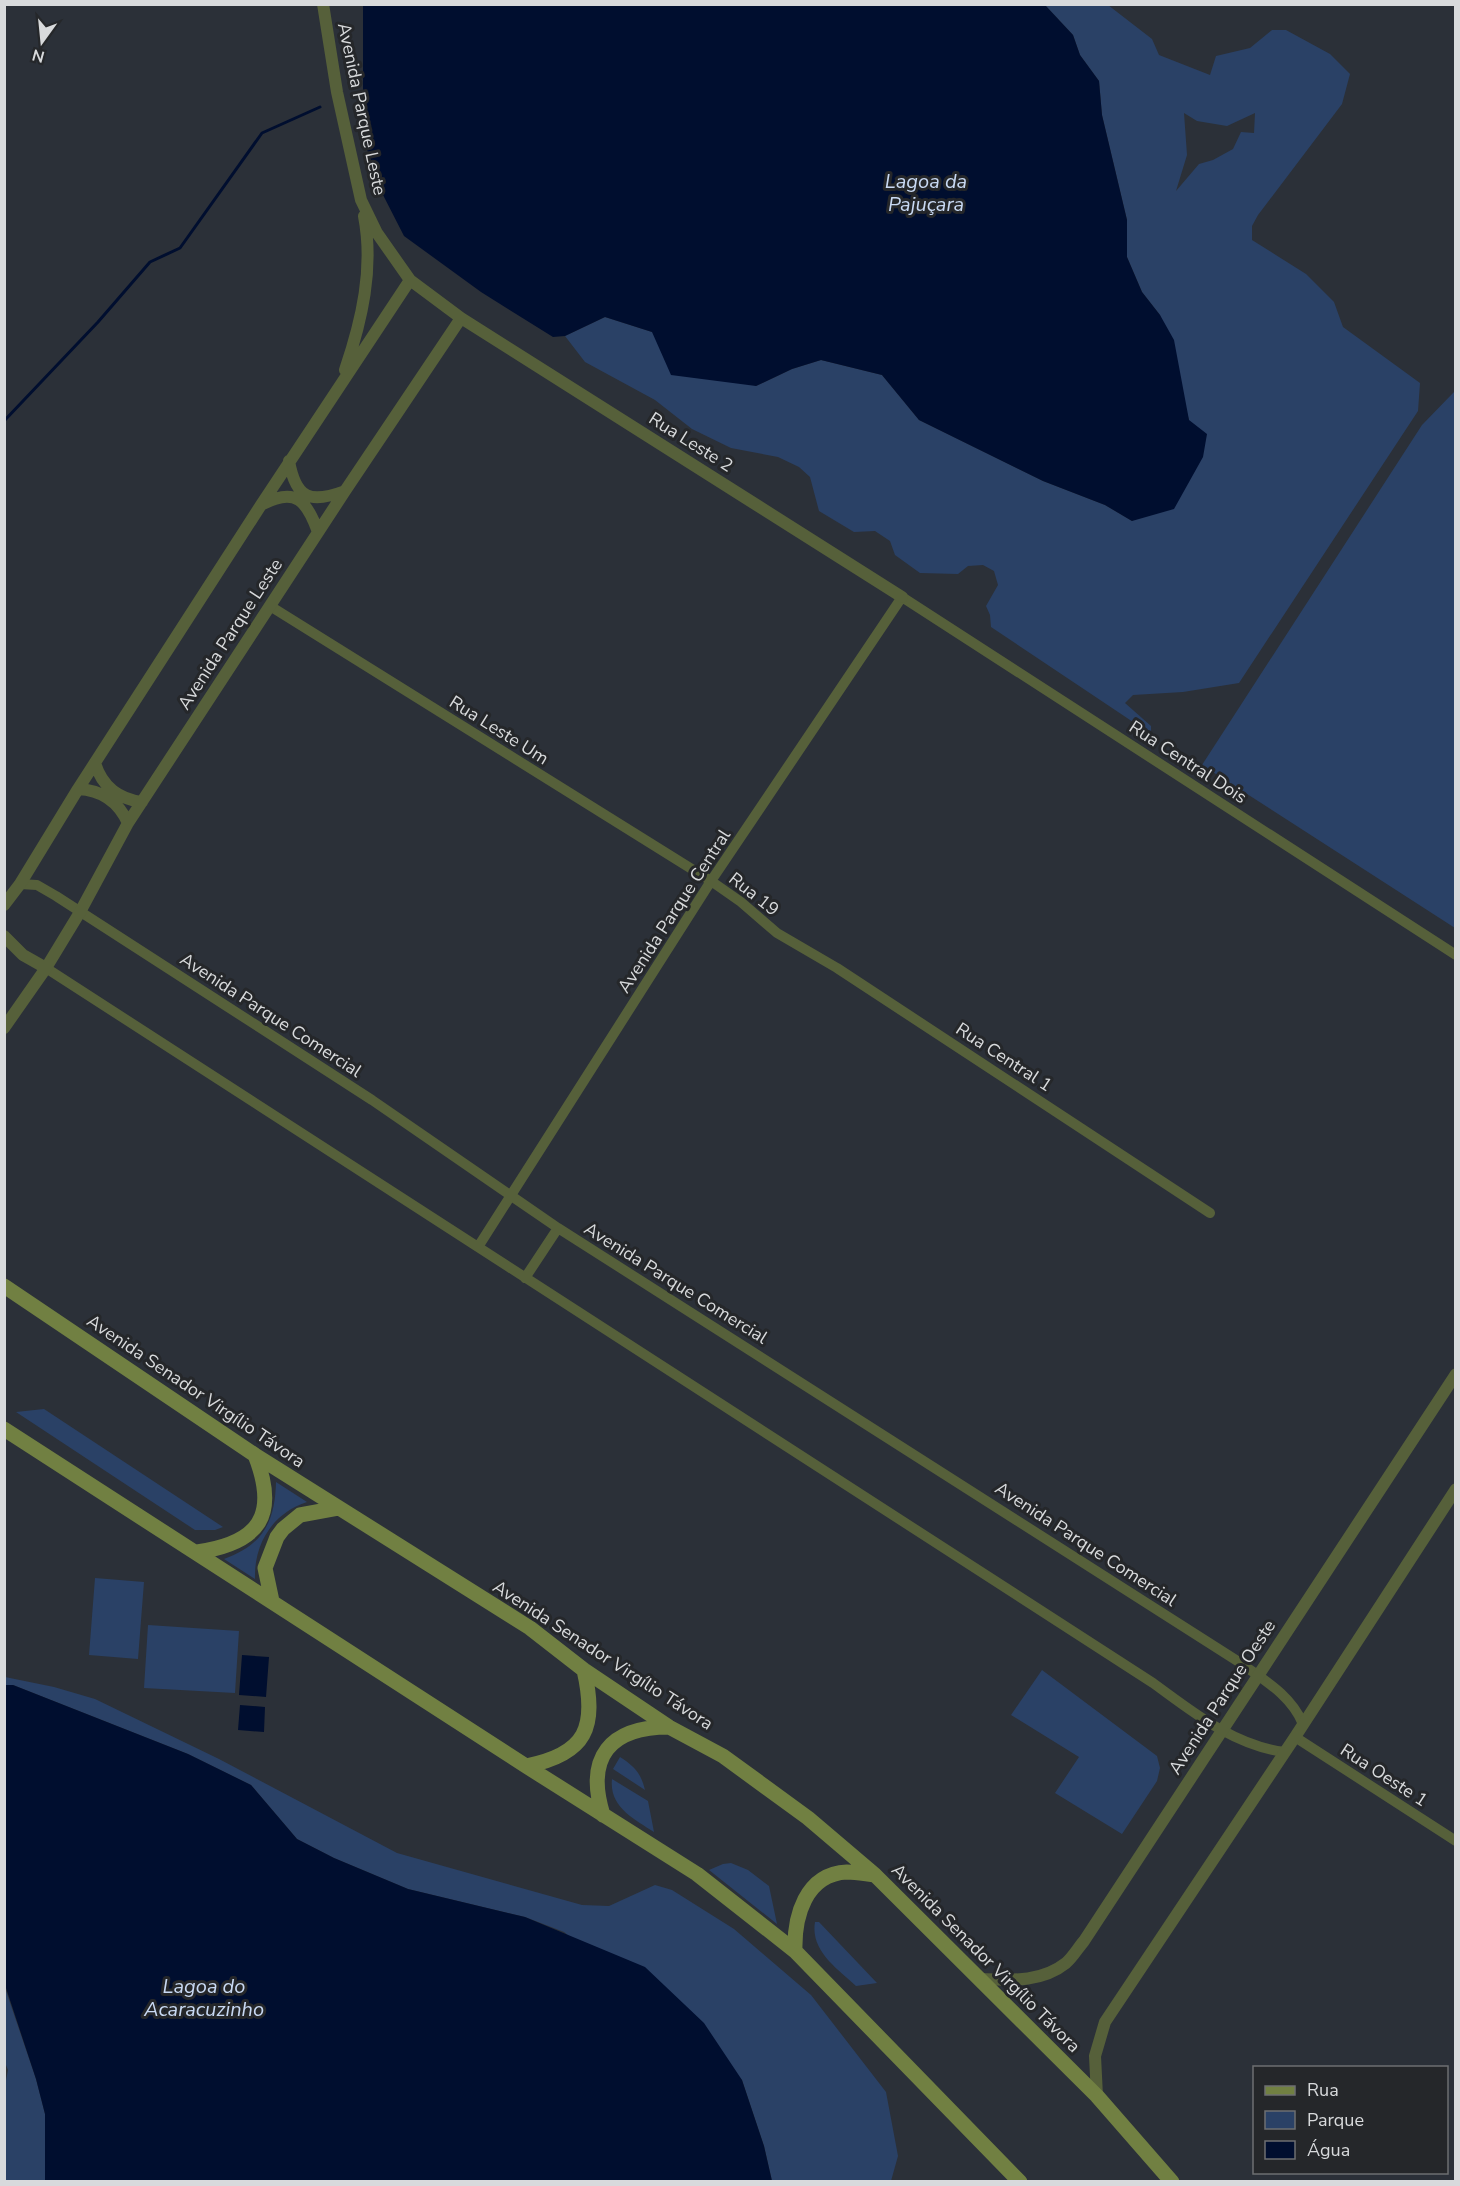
<svg xmlns="http://www.w3.org/2000/svg" width="1460" height="2186" font-family="'Nunito Sans',sans-serif">
  <rect width="100%" height="100%" fill="#25272a"/>
  <path fill="#2b3038" fill-rule="evenodd" d="M5,5h1450v2176l-1450,1zM1254,2068h192v104h-192z"/>
  <path fill="#2a4166" fill-rule="evenodd" d="M1045,5h63l44,34 7,16 51,20 6,-19 34,-8 22,-18h14l44,24 20,20 -8,30 -84,111 -6,11v14l54,34 28,28 9,25 77,56 -2,28 -179,272 -56,9 -50,3 -8,8 26,23v8l-160,-107 -1,-12 -4,-9 12,-21 -4,-14 -11,-6 -15,1 -10,8 -38,-1 -25,-18 -5,-14 -15,-10 -21,1 -35,-21 -9,-34 -11,-10 -21,-10 -47,-9 -39,-19 -37,-29 -70,-38 -20,-26 40,-19 47,15 104,54 36,-17 29,-9 61,15 37,45 124,61 62,24 27,16 57,-101 -29,-105 -18,-23 -15,-35v-37l-25,-105 -3,-34 -19,-26 -7,-20zM1184,113l13,8 30,5 28,-13 -1,20 -13,-1 -8,17 -20,11 -14,4 -23,27 11,-36z
    M1454,392l2,1 -1,535 -253,-163 220,-340z
    M44,1409l179,118 -8,3h-20l-179,-118z
    M276,1482l31,20c-34,11 -53,41 -52,77l-31,-20c39,-14 51,-37 52,-77z
    M95,1578l49,4 -6,77 -49,-4z
    M148,1625l91,6 -4,62 -91,-5z
    M1042,1670l115,86 3,12 -3,13 -35,53 -67,-41 24,-36 -68,-42z
    M5,1677l49,10 41,12 124,60 178,94 185,52 27,1 46,-21 17,5 62,39 77,66 75,97 12,64 -7,25h-119l-8,-35 -22,-66 -178,-148 -39,-15 -117,-28 -74,-31 -37,-19 -46,-54 -63,-31 -175,-69h-8z
    M620,1757c14,9 21,16 25,33l-32,-21z
    M612,1779l36,22 6,31c-20,-13 -45,-25 -42,-53z
    M731,1863l17,7 21,16 8,38 -68,-54 14,-6z
    M815,1922h4l58,61 -21,3c-18,-17 -46,-35 -41,-64z
    M4,1985l32,94 9,35v67h-40l-1,-90 4,-21 -4,-10z"/>
  <path fill="#000e2f" d="M363,5h682l28,30 7,20 19,26 3,34 25,105v37l15,35 18,23 14,25 15,80 18,14 -4,23 -29,52 -42,12 -27,-16 -62,-24 -124,-61 -37,-45 -61,-15 -29,9 -36,17 -85,-11 -19,-43 -47,-15 -40,19 -12,1 -72,-45 -77,-56 -22,-43 -23,-67 4,-30z
    M242,1655l27,2 -3,40 -27,-2z
    M4,1685h9l175,69 63,31 46,54 37,19 74,31 117,28 120,50 59,56 38,57 22,66 8,35h-727v-67l-9,-35 -31,-94z
    M240,1705l25,2 -1,25 -26,-2z"/>
  <g fill="none" stroke-linecap="round" stroke-linejoin="round">
    <path stroke="#000e2f" stroke-width="3" d="M4,421l94,-99 52,-60 30,-14 82,-115 58,-26"/>
    <path stroke="#56603a" stroke-width="10" d="M270,606l441,275 30,21 36,31 60,35 373,245
      M20,884l17,1 19,11 316,204 186,128 681,434c25,18 52,33 64,62
      M46,968l1107,715c40,29 81,63 132,69
      M478,1247l233,-366 191,-284 554,358
      M525,1278l33,-50
      M1295,1737l161,104"/>
    <path stroke="#56603a" stroke-width="12" d="M323,4l14,88 24,108 16,33 33,47 51,38 441,279
      M345,370c17,-50 29,-102 19,-154
      M289,461c7,38 21,43 56,30
      M263,504c33,-17 44,-3 55,28
      M95,763c7,23 23,36 47,39
      M78,789c23,1 40,12 50,34
      M4,905l16,-21 58,-95 183,-284 149,-225
      M4,936l19,19 23,13
      M4,1028l42,-60 34,-56 48,-89 217,-332 116,-173
      M980,1979c29,1 61,4 86,-16 7,-6 12,-15 18,-22l372,-567
      M1097,2096l-2,-40 10,-34 190,-285 161,-248"/>
    <path stroke="#718042" stroke-width="15" d="M4,1286l251,169 275,173 54,42 85,57 54,29 85,62 67,57 222,221 75,86
      M4,1429l522,337 171,108 98,77 225,231
      M197,1552c62,-9 82,-36 58,-97
      M272,1601l-7,-33 12,-31 6,-8 17,-14 38,-7
      M526,1766c61,-12 71,-39 58,-96
      M603,1815c-18,-58 7,-88 66,-88
      M795,1951c-1,-34 10,-77 52,-79 9,0 19,2 28,3"/>
  </g>
  <g text-anchor="middle" stroke-width="6" stroke-linejoin="round" paint-order="stroke">
    <g font-size="18" fill="#d8dadc" stroke="#25272a">
      <text transform="translate(362 109) rotate(78)" y="6">Avenida Parque Leste</text>
      <text transform="translate(691 442) rotate(32)" y="6">Rua Leste 2</text>
      <text transform="translate(230 634) rotate(-57)" y="6">Avenida Parque Leste</text>
      <text transform="translate(499 730) rotate(32)" y="6">Rua Leste Um</text>
      <text transform="translate(1188 762) rotate(33)" y="6">Rua Central Dois</text>
      <text transform="translate(754 894) rotate(38)" y="6">Rua 19</text>
      <text transform="translate(674 911) rotate(-57)" y="6">Avenida Parque Central</text>
      <text transform="translate(271 1015) rotate(33)" y="6">Avenida Parque Comercial</text>
      <text transform="translate(1004 1057) rotate(33)" y="6">Rua Central 1</text>
      <text transform="translate(676 1283) rotate(32)" y="6">Avenida Parque Comercial</text>
      <text transform="translate(196 1391) rotate(34)" y="6">Avenida Senador Virgílio Távora</text>
      <text transform="translate(1086 1544) rotate(33)" y="6">Avenida Parque Comercial</text>
      <text transform="translate(603 1655) rotate(33)" y="6">Avenida Senador Virgílio Távora</text>
      <text transform="translate(1222 1697) rotate(-57)" y="6">Avenida Parque Oeste</text>
      <text transform="translate(1384 1775) rotate(33)" y="6">Rua Oeste 1</text>
      <text transform="translate(986 1958) rotate(45)" y="6">Avenida Senador Virgílio Távora</text>
    </g>
    <g font-size="20" font-style="italic" fill="#c8d9f3" stroke="#25272a">
      <text x="926" y="188">Lagoa da<tspan x="926" dy="23">Pajuçara</tspan></text>
      <text x="204" y="1993">Lagoa do<tspan x="204" dy="23">Acaracuzinho</tspan></text>
    </g>
  </g>
  <rect width="1460" height="2186" fill="none" stroke="#d8dadc" stroke-width="12"/>
  <rect x="1253" y="2066" width="195" height="108" fill="#25272a" stroke="#6d6f71" stroke-width="1.5"/>
  <rect x="1265" y="2086" width="30" height="9" fill="#718042" stroke="#6d6f71" stroke-width="1.5"/>
  <text x="1307" y="2096" font-size="18" fill="#d8dadc">Rua</text>
  <rect x="1265" y="2111" width="30" height="18" fill="#2a4166" stroke="#6d6f71" stroke-width="1.5"/>
  <text x="1307" y="2126" font-size="18" fill="#d8dadc">Parque</text>
  <rect x="1265" y="2141" width="30" height="18" fill="#000e2f" stroke="#6d6f71" stroke-width="1.5"/>
  <text x="1307" y="2156" font-size="18" fill="#d8dadc">Água</text>
  <g transform="translate(42 42) rotate(195)" stroke="#25272a" stroke-width="4.5" paint-order="stroke">
  <path d="M0-4.5L10 22L0 15L-10 22Z" fill="#d8dadc"/>
  <text y="-9" font-size="16" font-weight="bold" text-anchor="middle" fill="#d8dadc">N</text>
  </g>
</svg>
